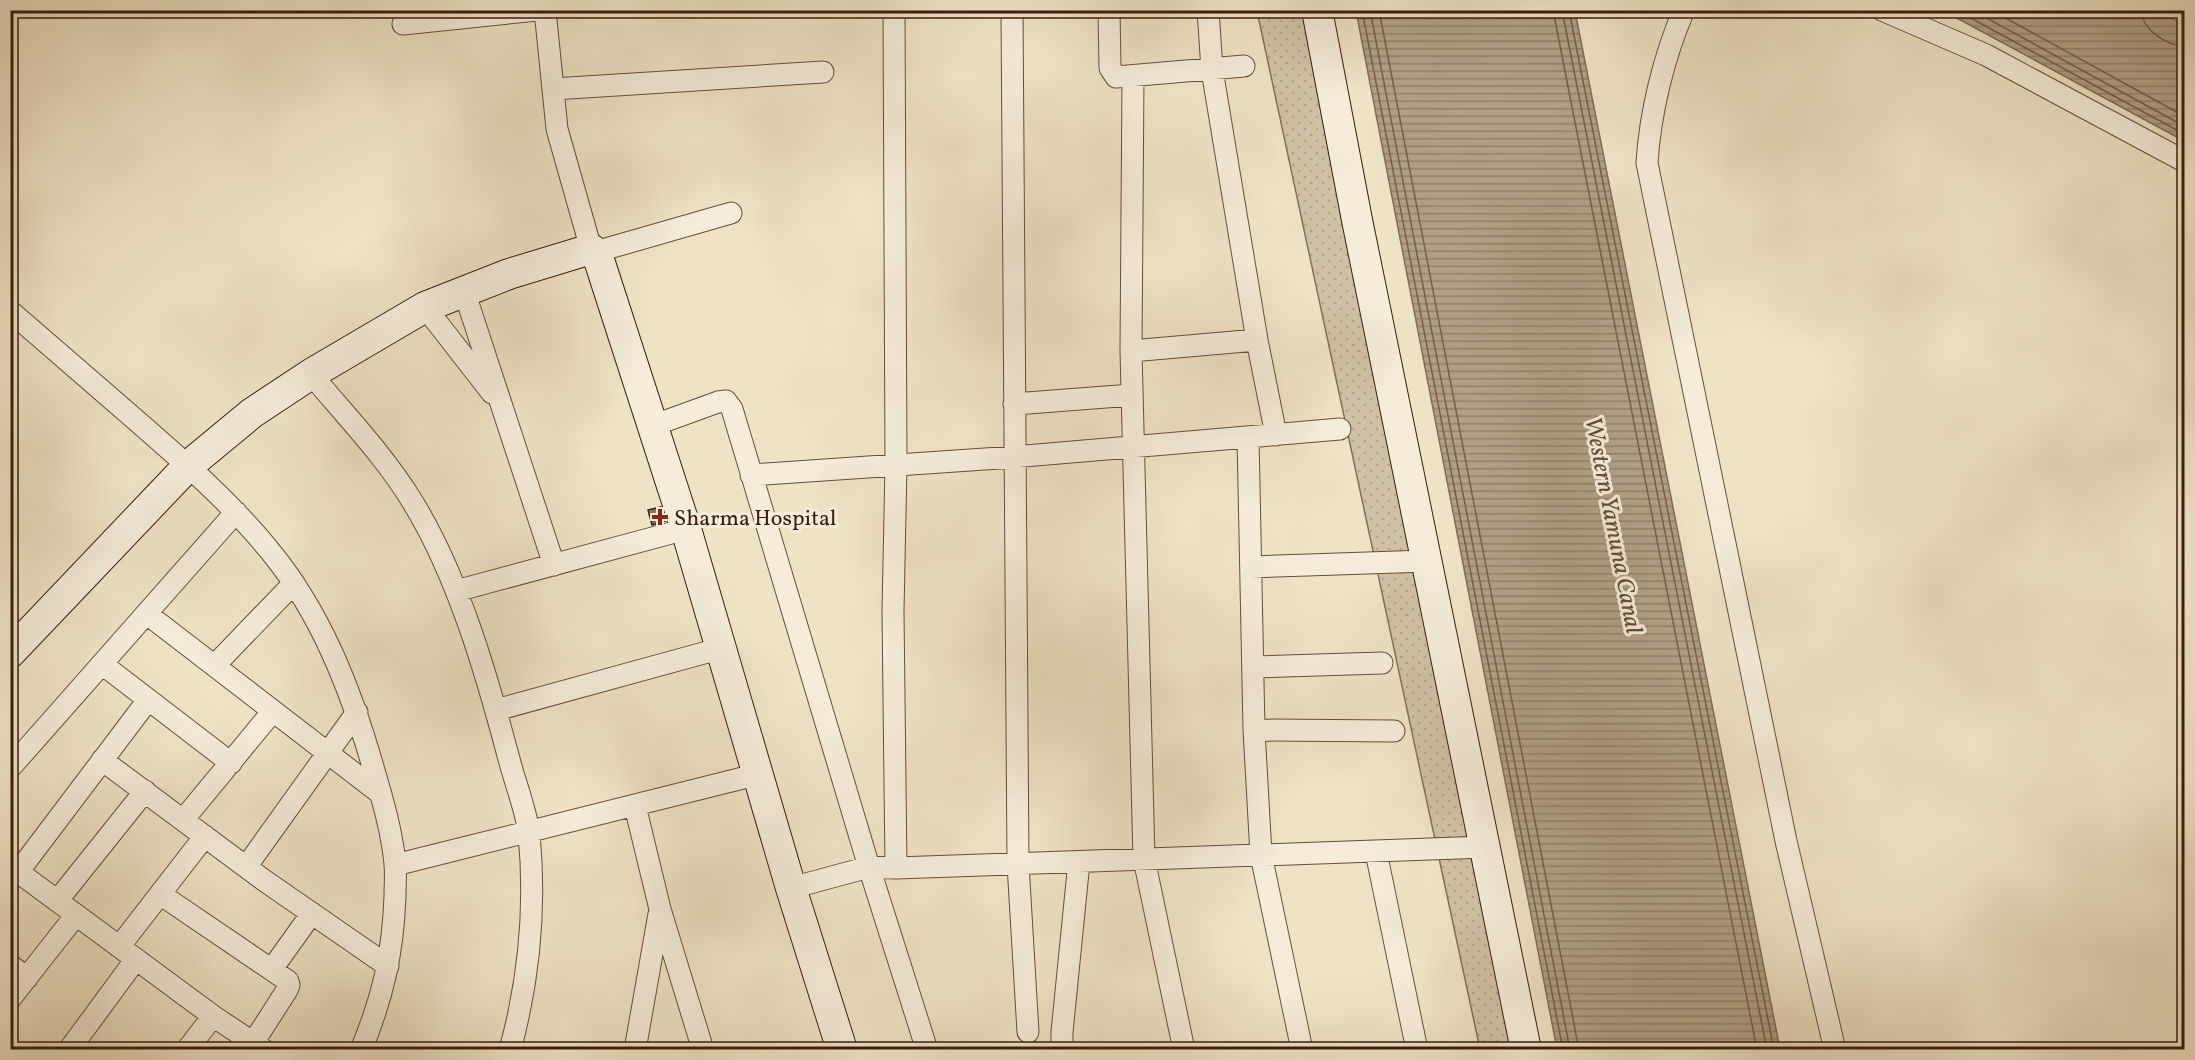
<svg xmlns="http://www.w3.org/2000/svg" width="2195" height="1060" font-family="Vollkorn,serif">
  <defs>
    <pattern id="grass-dots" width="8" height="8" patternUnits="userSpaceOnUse" patternTransform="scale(1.5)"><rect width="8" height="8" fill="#d0c1a6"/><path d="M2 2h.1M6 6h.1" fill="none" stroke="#b3a58e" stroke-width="1.8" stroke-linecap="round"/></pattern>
    <pattern id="water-rules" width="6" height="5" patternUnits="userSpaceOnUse" patternTransform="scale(1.5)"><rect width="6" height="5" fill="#b1a087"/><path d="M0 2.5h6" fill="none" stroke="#91826d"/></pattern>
    <pattern id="building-cross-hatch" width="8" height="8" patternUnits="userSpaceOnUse" patternTransform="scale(1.5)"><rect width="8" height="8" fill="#98846d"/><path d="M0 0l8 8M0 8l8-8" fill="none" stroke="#7d6b58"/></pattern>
  </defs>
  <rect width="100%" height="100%" fill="#efe3c6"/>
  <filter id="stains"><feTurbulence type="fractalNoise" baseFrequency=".00333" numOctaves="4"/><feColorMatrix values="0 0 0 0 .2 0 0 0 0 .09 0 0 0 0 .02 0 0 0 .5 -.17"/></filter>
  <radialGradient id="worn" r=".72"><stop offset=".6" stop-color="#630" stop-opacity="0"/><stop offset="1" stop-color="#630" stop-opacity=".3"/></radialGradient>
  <path fill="url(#grass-dots)" stroke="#856f59" stroke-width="1.5" d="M1257,11h47l210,1038h-34z"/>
  <path fill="url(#water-rules)" stroke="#816c56" stroke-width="1.5" d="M1356,11h219l205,1038h-223z
    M1944,11h215l25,14v116z"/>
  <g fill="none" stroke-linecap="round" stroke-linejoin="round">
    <path stroke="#765e4a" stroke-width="1.5" d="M1362,10l201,1040
      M1370,10l200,1040
      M1379,10l200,1040
      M1553,10l204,1040
      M1562,10l205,1040
      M1569,10l205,1040
      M1956,10l228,124
      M1972,10l212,116
      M1991,10l193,106
      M2141,10c1,20 25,35 43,36"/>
  </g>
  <path fill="url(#building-cross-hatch)" stroke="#3a1d0c" stroke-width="1.5" d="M661,507l4,14 -13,4 -4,-15z"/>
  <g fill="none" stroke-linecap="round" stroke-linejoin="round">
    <g stroke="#674e3a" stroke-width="23">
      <path id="street" d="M545,10l12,119 34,120
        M894,10l2,455 -3,146 3,257
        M1012,10l6,854 10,168
        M1109,10l1,58 6,9 128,-11
        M1208,10l4,60 45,270 19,95
        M1684,10c-20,46 -34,103 -37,153l139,678 49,209
        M1882,10l104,45 198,106
        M403,24l134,-14
        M1133,76l-2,275 13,508 40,191
        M553,89l270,-17
        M595,252l136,-39
        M464,291l90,274
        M425,307l67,86
        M10,311c43,37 85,74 127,110 47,41 94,82 133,130 51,62 81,139 103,216 9,31 19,64 22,97 1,10 0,21 0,32 -2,57 -12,101 -34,154
        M1131,351l126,-11
        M311,374c34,41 73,81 101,127 46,74 75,175 97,258 6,24 17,50 20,75 7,72 0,146 -19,216
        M1014,404l118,-9
        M652,426l66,-24 8,-1 6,8 137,458 58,183
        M1248,437l6,293 7,125 41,195
        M751,475l263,-18 326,-28
        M1251,567l176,-6
        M456,591l230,-62
        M147,614l234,180
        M102,664l129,99
        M215,665l79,-82
        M1253,667l129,-4
        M496,710l226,-62
        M1254,730l140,1
        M102,760l163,121 123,85
        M10,768l226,-256
        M635,806l25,103 43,141
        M183,820l90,-109
        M1376,852l41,198
        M395,865l364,-91
        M10,866l203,150 51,34
        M246,867l111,-155
        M18,872l130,-172
        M791,888l78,-21 27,1 590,-21
        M160,894l128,87 1,4 -2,5 -34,53
        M57,901l88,-110
        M119,947l86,-111
        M10,965l17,13
        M272,969l40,-56
        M10,999l66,-84
        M69,1050l67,-91
        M187,1050l26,-34
        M635,1050l24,-136
        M1062,1050v-18l17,-170"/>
    </g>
    <g stroke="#3a1d0c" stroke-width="32">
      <path id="secondary" d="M1317,10l40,210 169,830
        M10,653l178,-187 64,-53 59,-39 114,-67 84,-33 82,-25 4,3 4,8 87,269 105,359 51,162"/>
    </g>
    <use href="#street" stroke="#f5edda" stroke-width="21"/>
    <use href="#secondary" stroke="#f5edda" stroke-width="30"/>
  </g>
  <path fill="#8f2418" stroke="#f5edda" stroke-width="2" d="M657 508h6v6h6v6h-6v6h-6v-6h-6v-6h6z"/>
  <g text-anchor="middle" stroke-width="6" stroke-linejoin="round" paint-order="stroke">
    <g font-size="22" fill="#3a1d0c" stroke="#f5edda" text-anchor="start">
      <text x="674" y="525">Sharma Hospital</text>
    </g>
    <g font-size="24" font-style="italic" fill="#644b37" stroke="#f5edda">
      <text transform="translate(1614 525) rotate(79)" y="8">Western Yamuna Canal</text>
    </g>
  </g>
  <rect width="2195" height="1060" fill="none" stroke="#efe3c6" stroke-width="36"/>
  <rect x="12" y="12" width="2171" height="1036" fill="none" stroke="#3a1d0c" stroke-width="3"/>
  <rect x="18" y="18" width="2159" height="1024" fill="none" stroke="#3a1d0c" stroke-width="1.5"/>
  <rect width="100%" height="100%" filter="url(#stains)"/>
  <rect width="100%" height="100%" fill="url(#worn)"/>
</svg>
